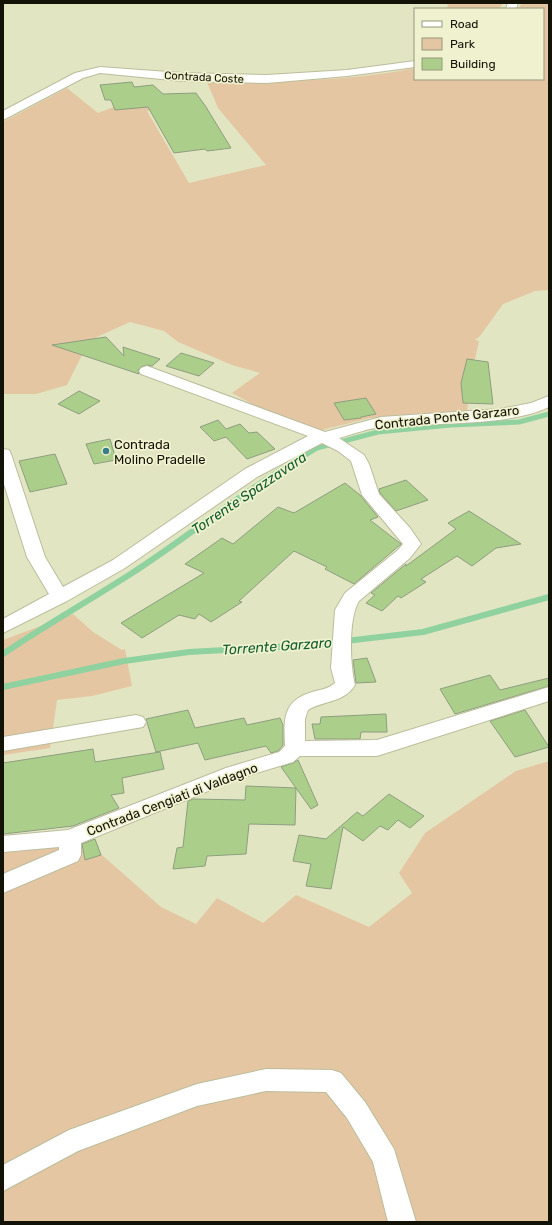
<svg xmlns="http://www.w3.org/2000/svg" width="552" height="1225" font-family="Rubik,sans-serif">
  <rect width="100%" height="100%" fill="#e2e5c2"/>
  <path fill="#e5c6a2" d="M447,3h56l-4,6h-53l2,-3z
    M522,3h27v287l-14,1 -32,13 -23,32 -5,4 4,1 -9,40 -3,31 -97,6 -64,16 -74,-41 28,-20 -28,-8 -54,-23 -14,-11 -34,-9 -35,16 -12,15 -16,32 -31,9h-33v-272l64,-34 31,25 34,-13 34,7 -19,4 42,72 77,-18 -48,-57 -12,-28c69,2 141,2 209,-12v11h128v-70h-25z
    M73,614l20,18 29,18 3,-1 7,37 -40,10 -35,4 -7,48 -47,7v-115z
    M549,761v461h-546v-382l17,-4 74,12 67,59 35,17 21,-26 46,25 33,-28 73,32 43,-34 -13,-20 26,-40 91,-62z"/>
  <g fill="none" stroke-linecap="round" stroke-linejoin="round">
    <path stroke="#8fd2a0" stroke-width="5" d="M280,471l37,-23 61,-16 73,-7 68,-3 30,-8"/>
    <path stroke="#8fd2a0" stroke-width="6" d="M3,654c41,-28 84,-52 126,-79 52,-33 100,-73 152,-105
      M3,687l121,-26 65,-9 122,-7 112,-13 126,-35"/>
  </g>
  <path fill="#abcf8b" stroke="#8d9e80" d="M132,82l2,5 19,-2 10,9 33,-1 10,14 25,41 -24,3 -2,-2 -31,4 -26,-46 -33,3 -4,-10h-6l-5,-15z
    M106,337l18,19 -1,-9 37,12 -8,7 -5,-1 -6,2 -3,3 1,4 -87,-29z
    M181,353l33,10 -15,13 -33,-10z
    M467,359l21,3 5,42 -30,-1 -2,-20z
    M79,391l21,10 -21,13 -21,-10z
    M366,398l10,16 -15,3v1l-17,2 -10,-17z
    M218,420l8,9 14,-5 9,9 8,-1 18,17 -28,10 -21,-22 -12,4 -14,-14z
    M110,439l6,21 -22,4 -8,-20z
    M55,454l12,30 -37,8 -11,-31z
    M406,480l22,20 -32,11 -16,-18 -1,-4z
    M345,483l15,12 18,22 -8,3 31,24 -47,40 -29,-15 2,-2 -33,-16 -55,50 3,1 -31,20 -12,-8 -4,5 -16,-4 -37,23 -21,-15 83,-50 -19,-9 37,-26 11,6 45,-37 16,6z
    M469,511l52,33 -25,4 -24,18 -15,-10 -36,23 5,3 -25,16 -3,-2 -16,15 -16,-8 9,-8 -4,-2 35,-29v2l50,-37 -8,-6z
    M367,658l9,24 -20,1 -3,-23z
    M490,675l10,15 49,-12v8l-94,28 -15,-25z
    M188,710l7,18 49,-10 3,7 33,-7 3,7v20l-5,6 -7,2 -5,-7 -61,14 -7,-17 -42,9 -10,-33z
    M525,710l24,37 -34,10 -25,-36z
    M386,714l1,18h-26l-1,7h-45l-3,-15h8l1,-7z
    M93,749l2,13 65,-10 4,17 -42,9 2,15 -13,2 8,13 -46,18 -70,8v-71z
    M298,760l20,45 -7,4 -15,-21 -1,37 -46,-1 -3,30 -39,2 -2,10 -32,3 4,-21 6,-1 5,-46 5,-2 52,1 1,-14 50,2 -15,-21 12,-4z
    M389,794l35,22 -14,12 -12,-8 -10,10 -8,-4 -17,15 -20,-14 -12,62 -25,-3 5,-22 -18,-3 6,-26 27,4 31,-27 6,4z
    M95,839l6,16 -16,5 -3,-16z"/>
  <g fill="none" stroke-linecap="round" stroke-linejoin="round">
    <g stroke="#bbbd9c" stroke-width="2">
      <path id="street" d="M508,3h10l-2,6h-10z
        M415,61v6l-68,9 -80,7 -85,-2 -82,-8 -17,5 -80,42v-9l72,-38 25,-6 82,6 85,2 80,-5z
        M147,366l178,66 56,-15 119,-8 31,-6 18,-7v11c-42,20 -118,15 -166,20 -14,1 -30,7 -44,11l25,17 5,9 10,30 31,34 11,16 -11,14 -51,43c-11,18 -9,64 -4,84 -11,18 -31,15 -47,25l-3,9v22l72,-1 172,-53v14l-172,55h-77l-7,6 -53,16 -159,65v12l-3,6 -75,32v-19l56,-24v-3l-56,5v-16l65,-6 158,-62 53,-16 6,-6c-1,-26 -3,-45 27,-54 8,-2 16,-3 23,-9l-4,-15 4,-58 10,-17 53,-43 5,-6 -41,-49 -11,-34 -13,-10 -16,-8 -65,34 -132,91 -58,33 -64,32v-14l46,-25 -22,-37 -24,-76v-32l6,1 2,4 34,103 18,30 50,-27 132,-91 63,-33 -167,-62 -2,-3 2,-3z
        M136,715l7,2 3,5 -3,5 -140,24v-14z
        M266,1069l66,1 9,3 24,29 29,47 22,73h-28l-15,-60 -26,-44 -21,-26 -60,-1 -69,15 -119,45 -75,40v-26l66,-35 128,-46z"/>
    </g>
    <use href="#street" fill="#fff" fill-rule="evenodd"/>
  </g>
  <circle fill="#387d8b" stroke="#f0f2cf" stroke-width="1.5" cx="106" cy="451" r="4"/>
  <g text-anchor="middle" stroke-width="3.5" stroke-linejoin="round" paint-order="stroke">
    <g font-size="11" fill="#121206" stroke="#f0f2cf">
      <text transform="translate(204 77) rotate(3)" y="4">Contrada Coste</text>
    </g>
    <g font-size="13" fill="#121206" stroke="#f0f2cf">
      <text transform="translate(447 417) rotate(-6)" y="5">Contrada Ponte Garzaro</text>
      <text transform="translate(172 799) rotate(-21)" y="5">Contrada Cengiati di Valdagno</text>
    </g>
    <g font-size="13" fill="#121206" stroke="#f0f2cf" text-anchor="start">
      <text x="114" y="449">Contrada<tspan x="114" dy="15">Molino Pradelle</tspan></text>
    </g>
    <g font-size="14" font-style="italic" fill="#105c2e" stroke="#f0f2cf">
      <text transform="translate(249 493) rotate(-34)" y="5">Torrente Spazzavara</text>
      <text transform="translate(277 646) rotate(-4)" y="5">Torrente Garzaro</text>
    </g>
  </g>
  <rect width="552" height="1225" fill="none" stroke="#121206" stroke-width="8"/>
  <rect x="414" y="8" width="130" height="72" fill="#f0f2cf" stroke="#97987f"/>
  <rect x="422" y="21" width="20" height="6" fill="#ffffff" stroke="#97987f"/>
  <text x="450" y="28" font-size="12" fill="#121206">Road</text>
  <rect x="422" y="38" width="20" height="12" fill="#e5c6a2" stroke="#97987f"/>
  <text x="450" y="48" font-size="12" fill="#121206">Park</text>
  <rect x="422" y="58" width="20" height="12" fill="#abcf8b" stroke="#97987f"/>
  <text x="450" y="68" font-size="12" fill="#121206">Building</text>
</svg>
